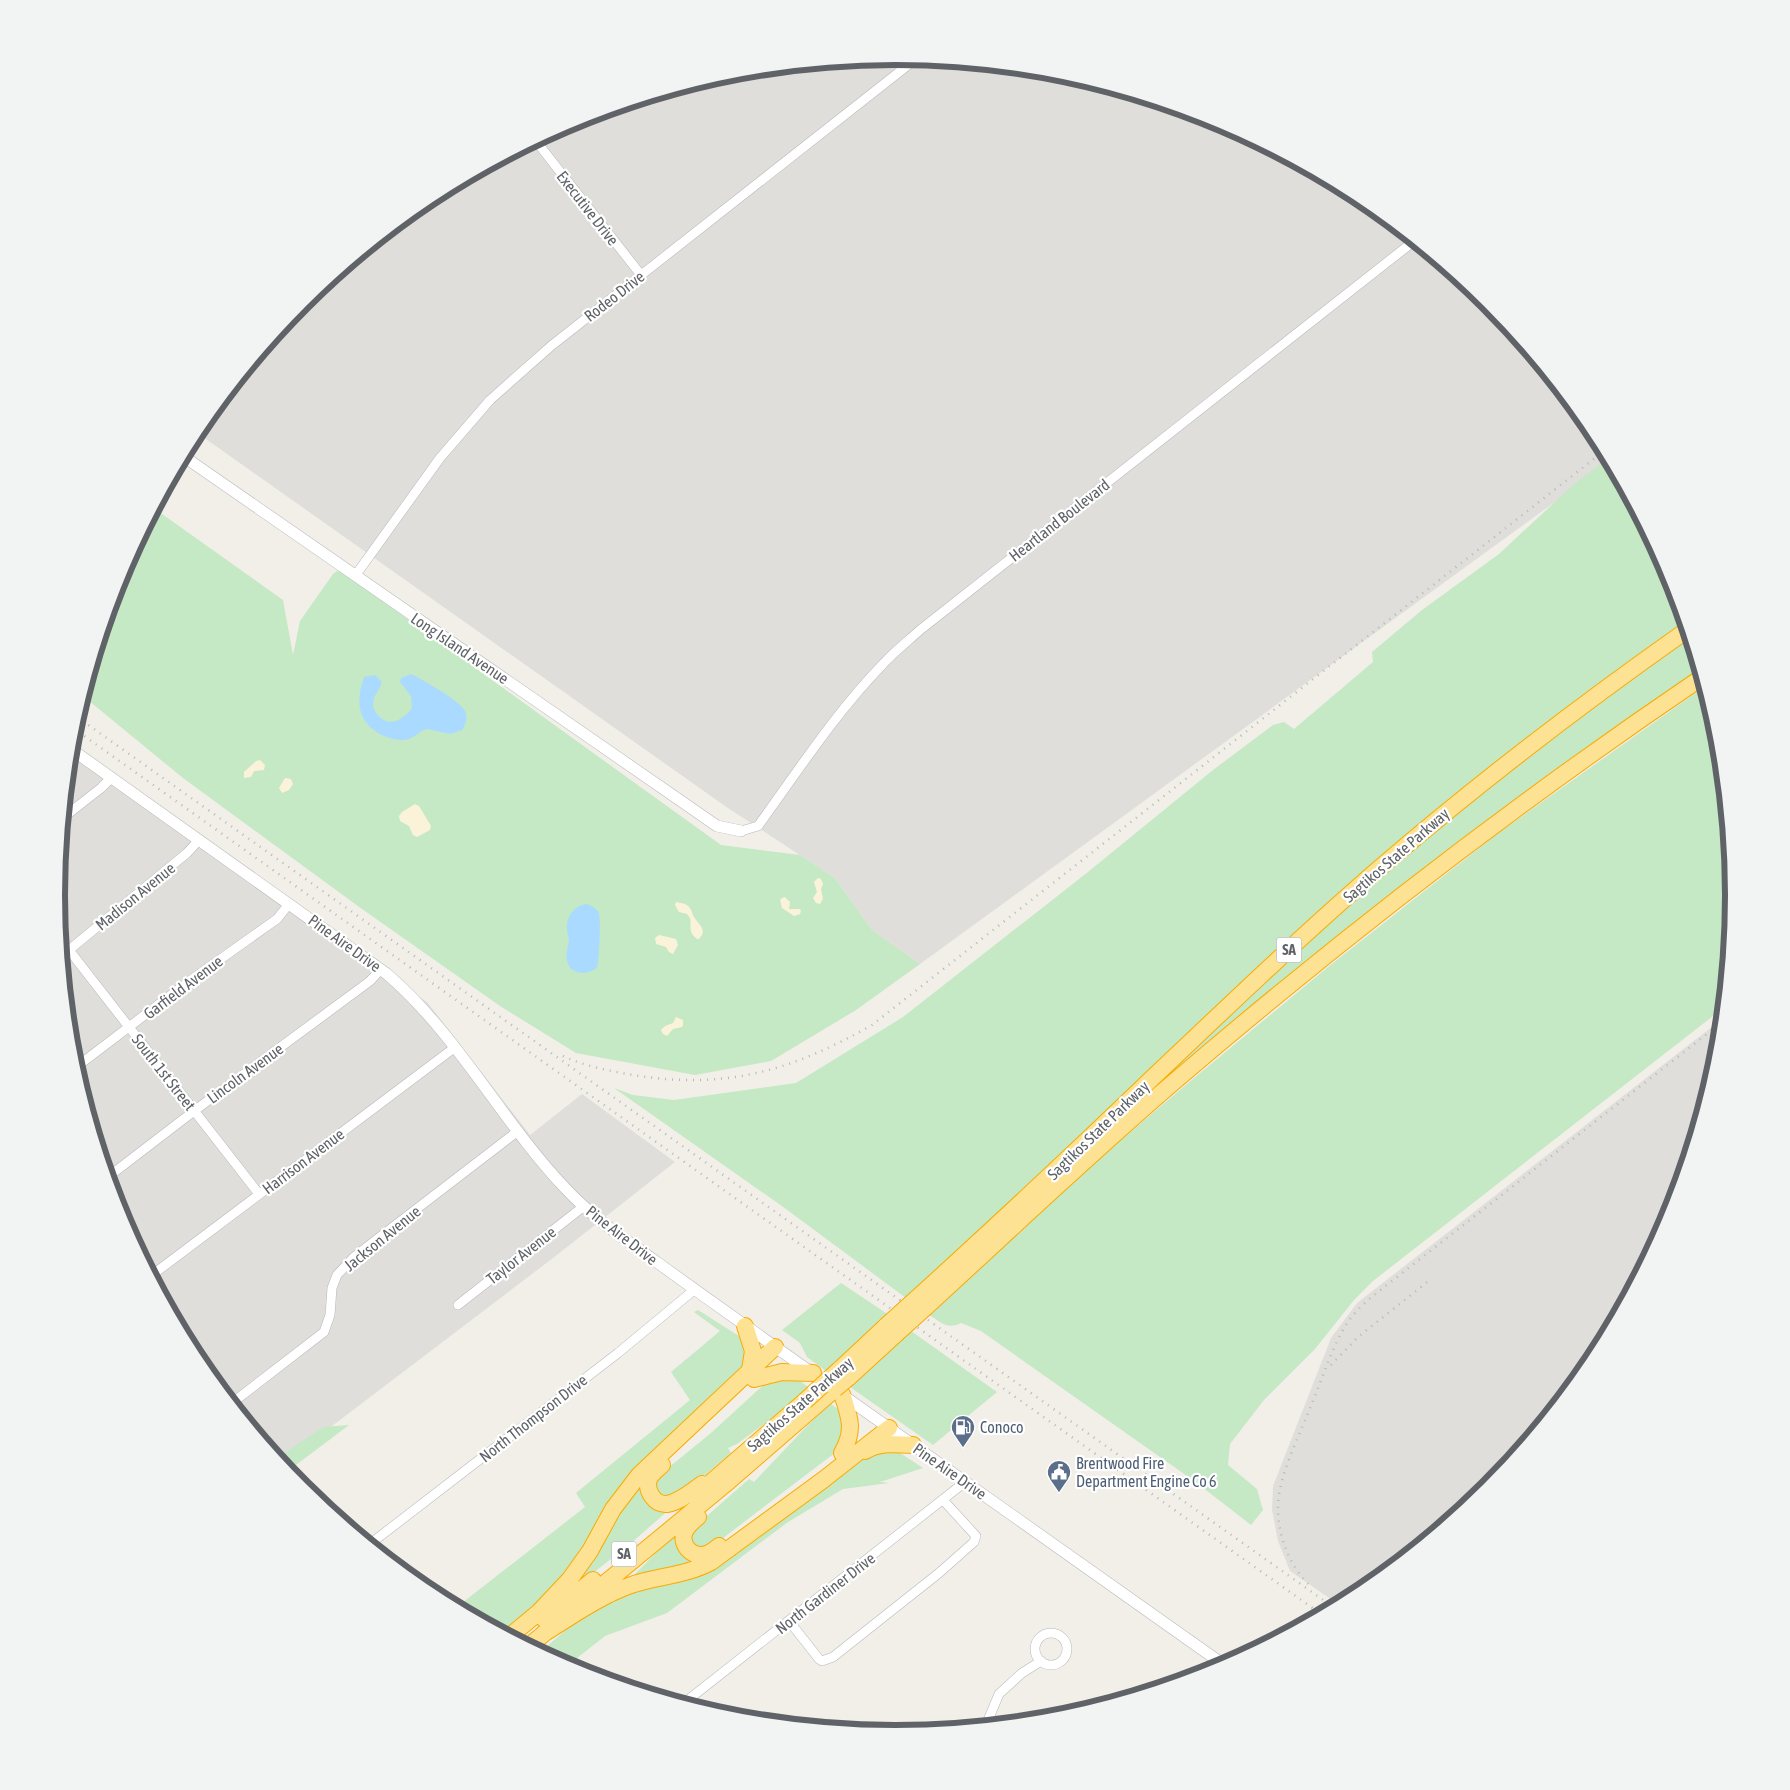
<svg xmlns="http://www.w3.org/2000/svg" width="1790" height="1790" font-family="'Asap Condensed',sans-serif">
  <rect width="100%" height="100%" fill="#f1efe8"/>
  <path fill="#e0deda" d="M895,56l164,16 157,48 145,78 127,104 105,127 17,33 -690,502 -48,-34 -37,-52 -110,-72 -529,-374 106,-130 127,-105 145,-77 158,-48z
    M71,749l329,235 27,18 103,133 52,-41 93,68 -122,96 -271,206 -85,-103 -77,-145 -48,-158 -16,-163z
    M1722,1019l-4,40 -48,157 -78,145 -104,127 -127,105 -23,11 -48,-33 -12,-30 -6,-31 1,-24 58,-148 26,-35z"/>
  <path fill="#c5e8c5" d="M1608,458l62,116 14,47 -125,93 -460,405 -193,179 -120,-89 -172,-121 19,7 41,5 122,-17 107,-66 185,-145 125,-102 60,-45 11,-3 10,7 79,-67 -1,-10 50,-42 77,-56 73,-68z
    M155,509l128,91 10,55 7,-34 33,-47 4,-3 5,1 379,273 79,10 35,23 37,52 48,34 -64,46 -85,51 -76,14 -119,-22 -76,-47 -138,-97 -179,-131 -100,-82 37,-122z
    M1688,634l11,37 -549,422 -3,-4 107,-100 130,-115 134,-113z
    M1704,687l14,45 16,163 -12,114 -349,272 -19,19 -39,49 -51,51 -34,44 -2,21 29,24 6,21 -12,15 -54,-42 -216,-152 -20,-8c-14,7 -20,-1 -32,-8l142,-132 110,-94 147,-122 169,-133z
    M841,1283l48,32 -63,56 -19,-14 -7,-14 -18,-13z
    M698,1310l44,28 5,10 -3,23 -40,38 -115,135 -51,65 -33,24 -48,-26 128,-100 -9,-14 114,-93 -19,-28 49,-41 -26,-19z
    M911,1331l86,61 -64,53 -83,-58z
    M788,1379l12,2 39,29 6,10 -5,29 -134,102 -16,-3 2,-19 57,-50 5,3 53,-56 21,-20 -23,-15 -14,13 -54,40 -9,4 3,5 -54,45 -7,3 -17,-11 4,-13 54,-44 58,-53z
    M349,1425l-61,46 -11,-13 46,-31z
    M892,1451l8,2 23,15 -43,14 9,1 -46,6 -55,33 -121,91 -62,23 -38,30 -27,-14 45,-38 25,-13 3,2 16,-11 57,-12 30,-11 66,-48 10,-15 81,-54z
    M642,1476l28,33 -39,34 -62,49z
    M678,1531l27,28 -81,26z"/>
  <path fill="#fbf3d9" d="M260,760l5,5 -1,5 -10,1 -3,6 -7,1v-6l12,-11z
    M285,778l6,1 2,5 -4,6 -7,3 -3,-5z
    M415,804l4,2 12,20 -1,4 -13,7 -4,-2 -4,-9 -9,-5 -1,-5 3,-4z
    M818,878l3,1 2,5 -2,5 2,10 -3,5 -4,-1 -3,-5 4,-6 -3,-10z
    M785,897l5,5 -1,7h11l1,2 -1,3 -6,2 -12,-8 -2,-8 2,-2z
    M676,902c4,1 9,1 12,4 4,3 4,8 6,11 5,8 14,13 5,22h-2c-10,-8 -5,-12 -7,-21l-3,-4 -8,-2 -4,-7z
    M659,935l17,4 2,6 -5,9 -4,-2 -3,-5 -10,-3 -1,-6z
    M676,1017l7,3v5l-1,2 -9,2 -6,7 -4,-2 -2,-4 4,-4 8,-3z"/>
  <path fill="#aadaff" d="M411,674c12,6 48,26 54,37 3,6 1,13 -3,19l-12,4 -23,-5c-9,2 -13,11 -24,11 -18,0 -40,-12 -43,-32 -2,-10 1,-22 4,-31l11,-2 7,7c-2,8 -9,13 -9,22 0,5 2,8 5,11 11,14 26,4 34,-7l-1,-12 -11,-14 1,-4z
    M587,904c5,2 11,5 12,10 2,7 0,47 -2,54 -9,6 -18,7 -27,0 -6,-11 -3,-16 -1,-27 0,-4 -2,-8 -2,-11 -1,-13 7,-25 20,-26z"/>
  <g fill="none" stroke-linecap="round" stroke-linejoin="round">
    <g stroke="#b5b8bc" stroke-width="10">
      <path id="minor" d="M536,141l105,134
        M355,576l85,-118 50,-58 61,-54 366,-288
        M64,817l37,-29 10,-10
        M741,831l17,-5c40,-55 78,-114 126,-163 11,-12 24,-22 36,-33l494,-389
        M199,840l-12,13 -118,97 190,244
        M75,1068l113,-86 89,-63 12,-15
        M108,1177l86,-66 176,-130 11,-12
        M152,1275l302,-227
        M458,1305l126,-99
        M232,1403l92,-71 6,-17 2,-27 5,-13 17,-18 164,-126
        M370,1544l248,-191 76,-63
        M789,1621l30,38 3,2 11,-4 106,-84 35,-31 2,-6 -33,-36
        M1035 1649a16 16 0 1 1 32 0a16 16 0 1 1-32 0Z
        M684,1703l281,-221
        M986,1725l13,-31 23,-21 19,-12"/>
    </g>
    <g stroke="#b5b8bc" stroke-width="12">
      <path id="tertiary" d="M183,456l534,370 24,5
        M71,749l316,225c71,61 115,148 179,215 27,29 60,51 92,74 51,37 102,73 154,110
        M841,1394l383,271"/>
    </g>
    <g stroke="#f9ab00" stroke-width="18">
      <path id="motorway" d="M916,1299c77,-70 153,-141 229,-214 78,-74 156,-149 237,-219 98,-84 200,-162 305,-236
        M926,1307c83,-76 164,-153 249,-226 168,-144 343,-279 526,-403
        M745,1326l8,25 -3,19
        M839,1370l47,-44
        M848,1378l48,-44
        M754,1379l28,-7 31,1
        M842,1394c8,24 13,36 0,59
        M865,1451c15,-9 32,-7 48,-6
        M662,1465c-4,4 -10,8 -13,14 -4,12 6,26 18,25 13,-2 25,-13 35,-20
        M695,1496l110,-95
        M698,1517c-5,4 -10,8 -13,14 -6,13 7,28 21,23 5,-1 9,-5 13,-8
        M586,1599l143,-118 106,-92
        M545,1620l48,-40
        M543,1634c29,-18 58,-39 91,-50 26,-8 53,-9 77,-22l112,-82 66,-52
        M510,1636l29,-24 31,-33 20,-28 23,-42 26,-34 136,-128
        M529,1646l23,-19"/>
    </g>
    <use href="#minor" stroke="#fff" stroke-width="9"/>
    <use href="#tertiary" stroke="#fff" stroke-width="11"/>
    <use href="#motorway" stroke="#fde293" stroke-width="16"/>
    <path stroke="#b6b7b8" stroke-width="2.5" stroke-dasharray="1 6" stroke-linecap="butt" d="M77,717l1256,890
      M73,728l1248,886
      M563,1056c21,10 47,15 70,19 93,15 158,-4 239,-50l732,-574
      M1331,1365l27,-28 73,-58
      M1308,1584c-19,-20 -30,-48 -30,-76 -1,-30 24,-78 35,-107 10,-25 18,-50 31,-73 9,-15 21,-26 34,-36l343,-269"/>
    <g stroke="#f9ab00" stroke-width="18" stroke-linecap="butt">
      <path id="motorway-bridge" d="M886,1326l30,-27
        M896,1334l30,-27
        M835,1389l13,-11
        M805,1401l34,-31"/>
    </g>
    <use href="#motorway-bridge" stroke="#fde293" stroke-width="16"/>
  </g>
  <defs>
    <g id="fuel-pin" transform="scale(1.25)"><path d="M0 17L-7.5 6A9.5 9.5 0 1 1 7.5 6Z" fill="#5c6f8a" stroke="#fff"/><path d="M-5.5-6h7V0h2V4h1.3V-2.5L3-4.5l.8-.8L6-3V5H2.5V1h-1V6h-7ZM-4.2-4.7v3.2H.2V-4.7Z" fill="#fff"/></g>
    <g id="civic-pin" transform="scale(1.25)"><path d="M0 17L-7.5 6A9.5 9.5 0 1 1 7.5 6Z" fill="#5c6f8a" stroke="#fff"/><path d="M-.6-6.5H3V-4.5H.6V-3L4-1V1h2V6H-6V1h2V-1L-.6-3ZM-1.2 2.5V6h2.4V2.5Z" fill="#fff"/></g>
  </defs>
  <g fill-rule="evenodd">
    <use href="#fuel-pin" x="963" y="1427"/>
    <use href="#civic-pin" x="1059" y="1472"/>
  </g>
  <g text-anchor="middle" stroke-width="4.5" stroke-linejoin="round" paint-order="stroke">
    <g fill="#fff" stroke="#8f9295" stroke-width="1">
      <rect x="1276.5" y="937.5" width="25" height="25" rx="4"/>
      <rect x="611.5" y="1541.5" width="25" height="25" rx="4"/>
    </g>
    <g font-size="15" font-weight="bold" fill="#5f6368">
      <text x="1289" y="955">SA</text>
      <text x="624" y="1559">SA</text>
    </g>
    <g font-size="16" fill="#5f6368" stroke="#fff">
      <text transform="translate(588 208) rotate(52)" y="6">Executive Drive</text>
      <text transform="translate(614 296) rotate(-38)" y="6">Rodeo Drive</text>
      <text transform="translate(1059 520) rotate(-38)" y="6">Heartland Boulevard</text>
      <text transform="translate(460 648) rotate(34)" y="6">Long Island Avenue</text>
      <text transform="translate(1396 855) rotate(-41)" y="6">Sagtikos State Parkway</text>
      <text transform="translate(135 896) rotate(-39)" y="6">Madison Avenue</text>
      <text transform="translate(345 943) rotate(36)" y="6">Pine Aire Drive</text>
      <text transform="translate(183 987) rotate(-37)" y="6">Garfield Avenue</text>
      <text transform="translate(164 1072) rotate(52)" y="6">South 1st Street</text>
      <text transform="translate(245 1073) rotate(-36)" y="6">Lincoln Avenue</text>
      <text transform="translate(1098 1130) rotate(-44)" y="6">Sagtikos State Parkway</text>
      <text transform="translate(303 1161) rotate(-37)" y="6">Harrison Avenue</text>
      <text transform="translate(622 1235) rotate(38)" y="6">Pine Aire Drive</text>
      <text transform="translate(382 1238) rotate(-39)" y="6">Jackson Avenue</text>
      <text transform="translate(521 1255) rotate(-38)" y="6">Taylor Avenue</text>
      <text transform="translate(800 1404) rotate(-41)" y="6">Sagtikos State Parkway</text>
      <text transform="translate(533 1418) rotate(-38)" y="6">North Thompson Drive</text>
      <text transform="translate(950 1471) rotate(35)" y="6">Pine Aire Drive</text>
      <text transform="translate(825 1593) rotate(-38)" y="6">North Gardiner Drive</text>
    </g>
    <g font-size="16" fill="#4e5e75" stroke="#fff" text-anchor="start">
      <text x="980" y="1433">Conoco</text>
      <text x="1076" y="1469">Brentwood Fire<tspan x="1076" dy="18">Department Engine Co 6</tspan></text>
    </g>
  </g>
  <path d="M0 0H1790V1790H0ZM65 895a830 830 0 1 1 1660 0a830 830 0 1 1-1660 0Z" fill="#f2f3f3" fill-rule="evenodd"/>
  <path fill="none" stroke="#5f6368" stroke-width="6" d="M65 895a830 830 0 1 1 1660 0a830 830 0 1 1-1660 0Z"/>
</svg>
